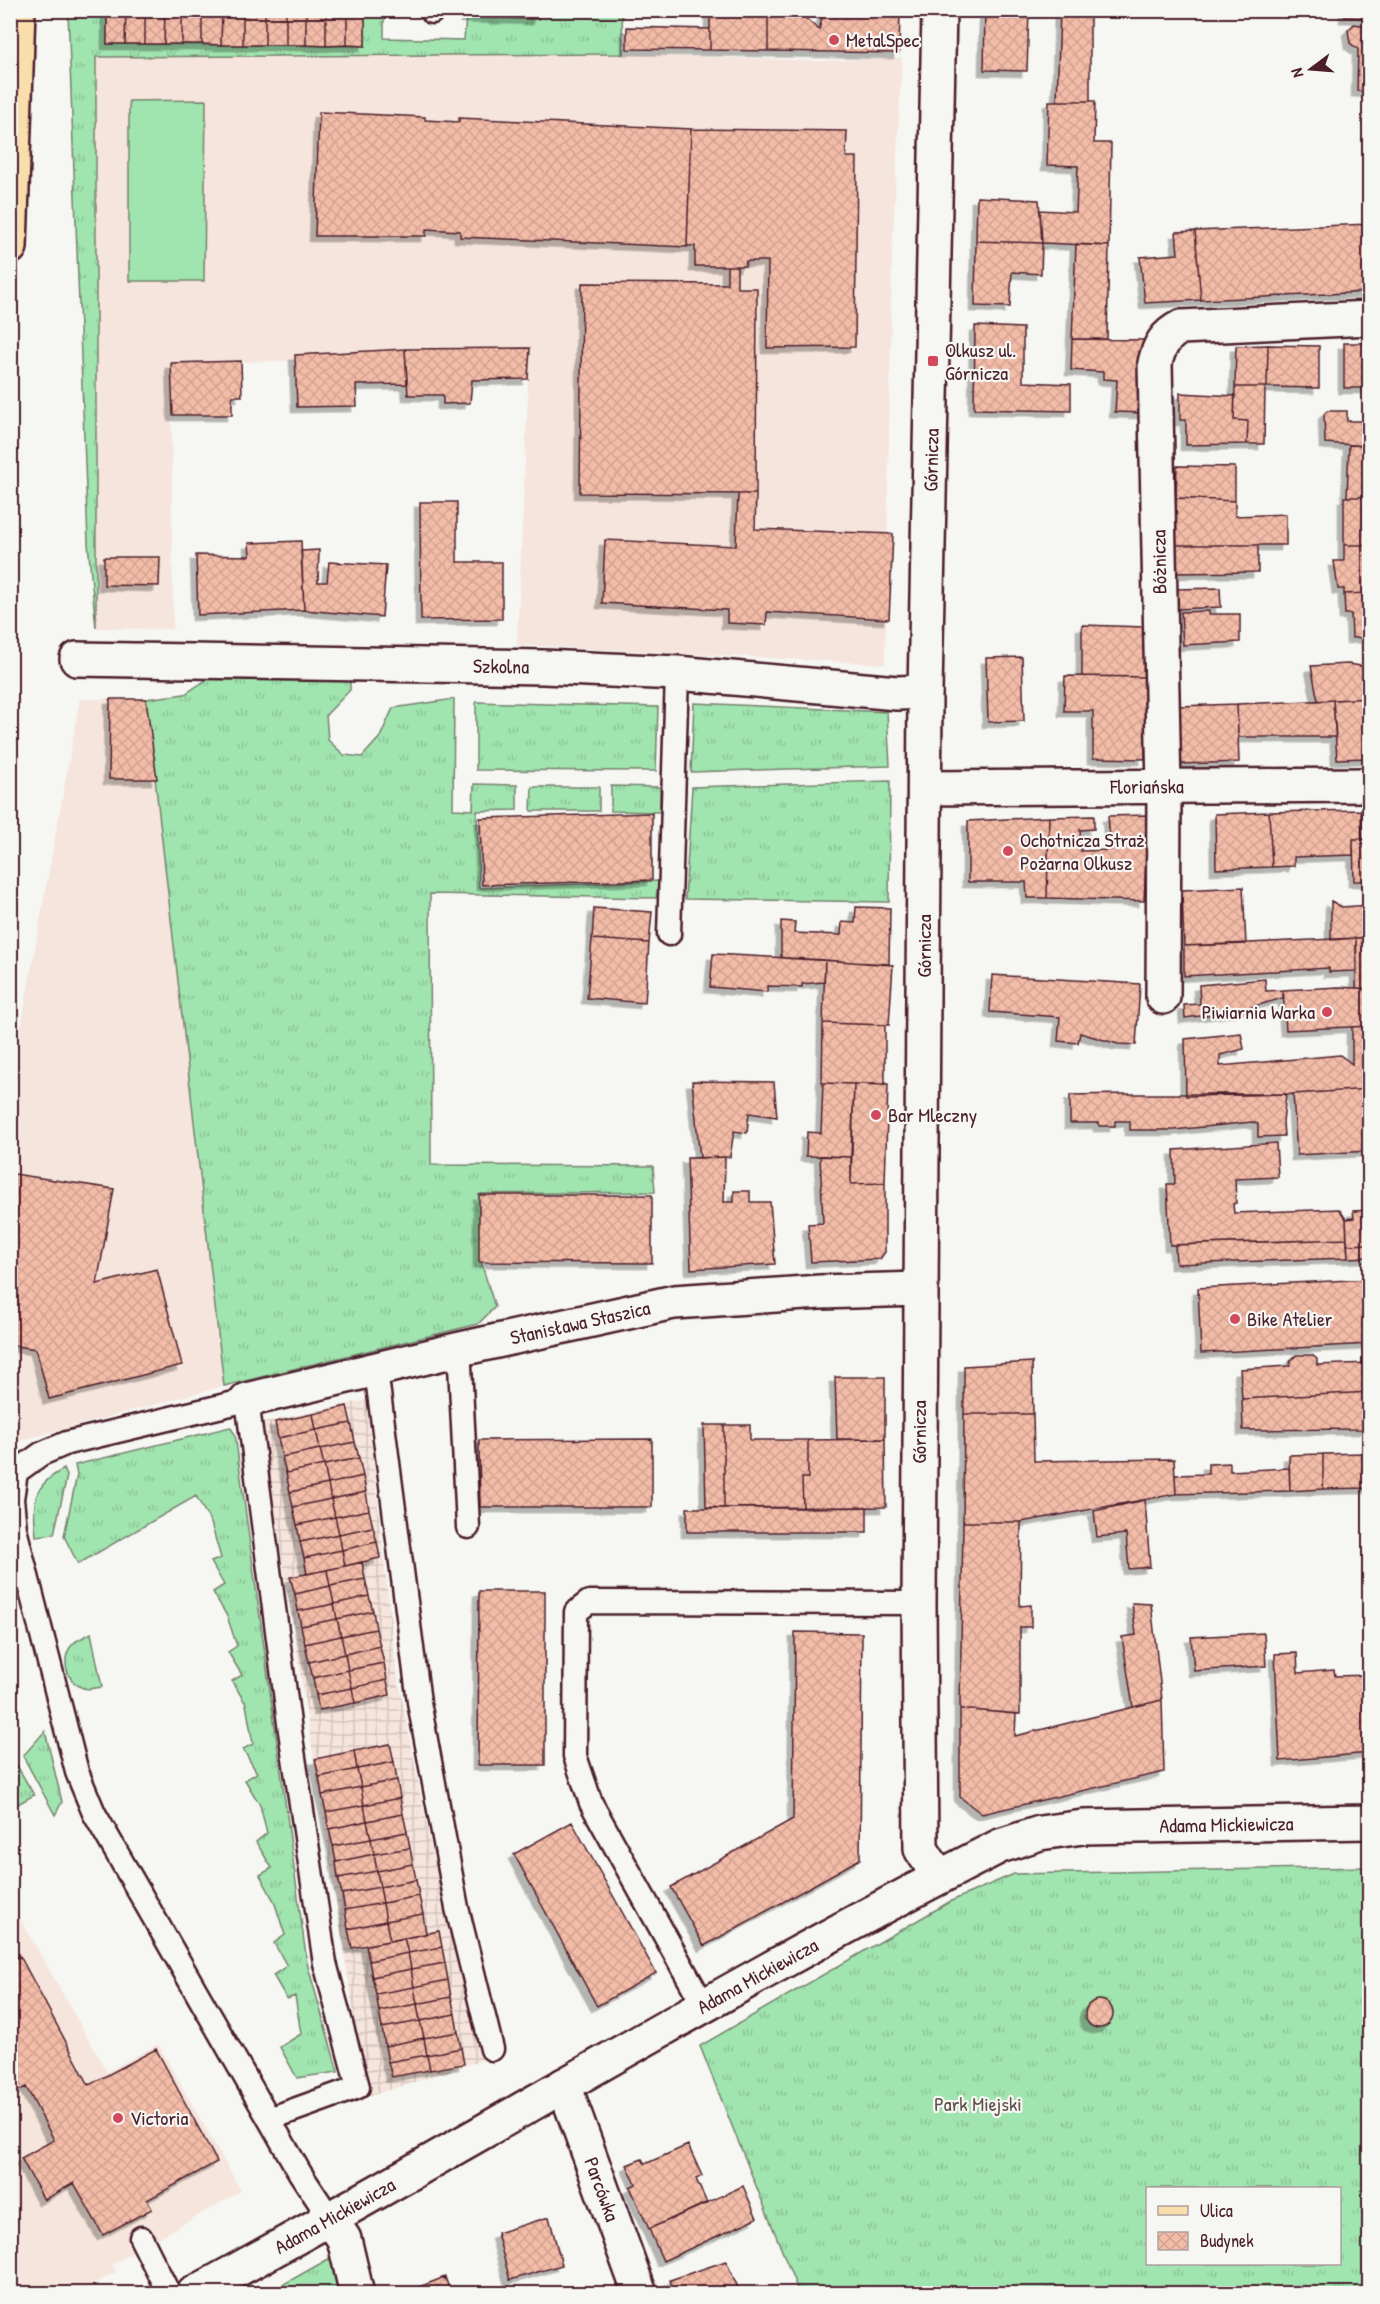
<svg xmlns="http://www.w3.org/2000/svg" width="1380" height="2304" font-family="'Patrick Hand',sans-serif">
  <defs>
    <pattern id="industrial-grid" width="8" height="8" patternUnits="userSpaceOnUse" patternTransform="scale(1.5)"><rect width="8" height="8" fill="#f5e5dc"/><path d="M0 4h8M4 0v8" fill="none" stroke="#d4c4bd"/></pattern>
    <pattern id="grass-tufts" width="24" height="20" patternUnits="userSpaceOnUse" patternTransform="scale(1.5)"><rect width="24" height="20" fill="#a0e4af"/><path d="M3 7l-1-3M5 7V3M7 7l1-3M15 17l-1-3M17 17v-4M19 17l1-3" fill="none" stroke="#8bc397"/></pattern>
    <pattern id="building-cross-hatch" width="8" height="8" patternUnits="userSpaceOnUse" patternTransform="scale(1.5)"><rect width="8" height="8" fill="#f3bca8"/><path d="M0 0l8 8M0 8l8-8" fill="none" stroke="#d2a191"/></pattern>
    <filter id="shadow"><feDropShadow dx="-5.5" dy="5.5" stdDeviation="0" flood-color="#0004"/></filter>
  </defs>
  <rect width="100%" height="100%" fill="#f6f6f2"/>
  <filter id="ink" filterUnits="userSpaceOnUse"><feTurbulence type="fractalNoise" baseFrequency=".0167" numOctaves="2"/><feDisplacementMap in="SourceGraphic" scale="12" xChannelSelector="R" yChannelSelector="G"/><feConvolveMatrix kernelMatrix="1 2 1 2 8 2 1 2 1" color-interpolation-filters="sRGB"/></filter>
  <g filter="url(#ink)">
    <path fill="#f5e5dc" d="M623,54l197,7 82,-3 -10,196 -7,410 -368,-19 11,-252 -1,-37 -356,7 2,266 -77,-1v-571z
      M80,699h66l78,687 -213,57v-360z
      M10,1901l97,171 51,-28 83,147 -129,73 4,8 -39,21h-66z"/>
    <path fill="url(#industrial-grid)" d="M366,1400l30,268 36,185 51,207 -116,37 -106,-674z"/>
    <path fill="url(#grass-tufts)" stroke="#75826d" stroke-width="1.5" fill-rule="evenodd" d="M68,11h39v33l258,2v-35h19v27l80,2 2,-23 72,2 1,-8h83l1,43 -527,3v571l-8,-85z
      M212,676h138v14l-24,25 2,25 16,15 18,2 18,-20 13,-29 61,-9 -1,110 20,1 1,-26 43,1v25l-40,1 2,77 180,-7 -3,17 -226,-4 1,271 222,1 2,26 -174,2v68l14,45 -17,17 -254,62 -78,-687 39,-5z
      M476,702l182,5 -2,64 -180,-1z
      M694,703l193,9 3,54 -199,6z
      M890,781l-1,121 -204,-3 7,-112z
      M611,786l49,1v25l-49,-1z
      M532,787h67v24h-68z
      M230,1427l5,7 72,529 31,109 -41,6 -17,-31 21,-13 -6,-38 -8,3 -14,-24 14,-9 -13,-23 11,-8 -11,-34 -14,-26 12,-7 -16,-26 11,-9 -7,-28 -15,-25 12,-7 -14,-24 10,-5 -7,-40 -14,-23 10,-6 -14,-23 9,-6 -10,-30 -14,-24 11,-7 -13,-23 10,-4 -10,-35 -15,-27 -118,68 -14,-28 13,-61 -2,-10z
      M64,1469l3,7 -13,58 -18,2c-3,-33 -5,-50 28,-67z
      M91,1633l11,54c-6,1 -13,3 -19,1 -18,-6 -23,-33 -9,-45 4,-4 11,-6 17,-10z
      M45,1731l17,71 -7,13 -32,-59z
      M16,1764l18,31 -23,13v-38z
      M1369,1867v426h-570l-99,-247 251,-145 63,-27zM1148,2188h192v76h-192z
      M332,2257l8,36h-64l-1,-4z"/>
    <path fill="#a0e4af" stroke="#75826d" stroke-width="1.5" d="M206,100l-2,181h-75v-180z"/>
    <path fill="url(#building-cross-hatch)" stroke="#4a1f2b" stroke-width="1.5" filter="url(#shadow)" d="M107,10h19l-1,34h-18z
      M126,10h19v34h-20z
      M145,10h20l-1,34h-19z
      M165,10h17v34h-18z
      M182,10h20v34h-20z
      M202,10h20l-1,35 -19,-1z
      M222,10h21v35h-22z
      M243,10h22v35h-22z
      M265,10h21v35h-21z
      M286,10h20v35h-20z
      M306,10h20v36l-20,-1z
      M326,10h21v35l-21,1z
      M347,10h18v36l-18,-1z
      M466,10h73l-1,9 -72,-2z
      M824,10h76l-1,43 -131,-2v-36l35,1 16,14z
      M985,10h44l-2,61 -43,-1z
      M1060,10h30v91h-33z
      M1345,10h25v8l-25,-1z
      M710,13l58,2v36l-58,-1z
      M1354,24l16,2v66l-13,-1 1,-42 -8,-6 -2,-13z
      M627,27l83,2v21l-83,-1z
      M1049,101h46l-1,42h17l-2,103 -67,-3 -2,-33 36,2 2,-46 -31,-1z
      M319,112l106,5v3l34,2v-4l232,11 -4,118 -227,-10v-6l-34,-2v7h-111z
      M691,129l156,2 -1,26h11l-2,190 -88,1 1,-87h-22l-1,5h-50v-20h-8z
      M977,197l62,3 3,43 -66,-2z
      M1370,224v68l-169,8 -6,-69z
      M1195,231l6,69 -56,3 -5,-46 38,-3 -2,-22z
      M976,241l66,2 -1,31 -29,-2 -2,35 -35,-1z
      M1076,244l33,2 -2,93h-35z
      M727,266h10v22h20l-1,206 -176,-1 2,-210 145,1z
      M975,326l48,2v54l48,2v27l-97,-2z
      M1072,339l73,1 -1,73 -29,-1 2,-32 -14,-1v-7l-32,-2z
      M1344,343h26v45h-26z
      M1268,345l51,1v42l-52,-1z
      M1268,345l-1,42h-32l1,-41z
      M530,348l-2,31 -56,1 -2,23 -27,1v-9h-35l-3,-46z
      M405,349l2,35 -51,1 1,21 -60,1 -2,-52z
      M241,361l1,35h-10v19h-59l-2,-52z
      M1235,387h30l-1,57h-17l1,-23 -14,-1z
      M1180,393l55,3 -1,24 14,1 -1,23 -61,1v-25h-6z
      M1327,411h20v10h23l-1,25 -44,-3 -1,-29z
      M1349,445l21,1v51h-23z
      M1177,466l58,1v34l-59,-3z
      M738,494h18l-1,35 138,5 -4,85 -122,-7 -1,13 -39,-2v-13l-125,-7 3,-63 131,6z
      M1344,497h26v48h-26z
      M1176,498l59,3v15l51,-2v31h-110z
      M420,502h37v60h45v57l-81,1z
      M301,541l3,69 -106,5 -2,-60 54,1 -1,-13z
      M1176,545h82v27l-81,1z
      M1344,545h26v48l-26,1v-5h-6l-4,-28h10z
      M319,550l-1,32h9l2,-20 57,3 -4,52 -78,-7 -3,-59z
      M104,557h56l-1,29 -55,-1z
      M1220,588l1,19 -44,2 -1,-20z
      M1370,593v44l-18,1 -1,-24h-6l-1,-20z
      M1209,611v3h31v28l-57,3 -2,-33z
      M1082,625l63,2v50l-63,-1z
      M1367,637h3v61l-52,3 -7,-35 37,-2 20,3z
      M1022,657l2,64 -36,1 -2,-64z
      M1065,676l80,1v82l-52,-1v-47h-29z
      M1370,698v60l-33,1 -4,-59z
      M110,699h36l11,80h-48z
      M1333,700l3,37h-98l-1,-33z
      M1237,704l2,58 -58,2 -3,-58z
      M1361,810h9v71h-16l-1,-42h9z
      M1361,810l1,29h-9v16l-59,2v9l-22,1 -3,-55z
      M1269,812l3,55 -56,2 -1,-55z
      M652,813v67l-170,5 -2,-67z
      M1148,815l-4,86 -97,-3 2,-81 45,-1v13l-14,1 1,21 30,-1 -3,-34z
      M1049,817l-2,81h-20l-1,-16h-58v-61z
      M1243,887l3,57 -62,2 -2,-56z
      M1331,901l11,6 28,-2v32l-39,3z
      M856,907l34,1 -1,56 -108,-6v-37l14,1 -1,11 47,2 1,-13 13,1z
      M594,908l58,4 -3,31 -57,-4z
      M1370,937v52l-14,-1v-50z
      M1356,938l1,33 -28,1v-4l-145,8v-30z
      M592,939l57,4 -4,60 -58,-5z
      M713,954l112,6 -1,22 -22,2v3l-35,-1v6l-57,-5z
      M825,960l68,5 -4,60 -66,-2z
      M992,975l148,9 -4,61 -18,-1 -38,-11 -2,10 -20,-2 2,-24 -70,-5z
      M1265,979l1,12 17,-1v8l-45,13 -53,7 -1,-13 16,-1 -1,-19z
      M1339,987l31,2v37l-84,4 -3,-40z
      M823,1023l62,2v60l-63,-2z
      M1370,1026v63l-77,5 -107,2 -1,-57 56,-6 3,16 -24,6v11l120,-11 12,9v-37z
      M692,1081l82,1 3,35 -28,-4 -2,20 -13,-2 -4,26 -30,1z
      M823,1083l31,1 -3,73 -45,-1 1,-24 14,1z
      M854,1084h34l-3,99 -34,1z
      M1370,1089v62l-73,4 -4,-61z
      M1128,1094h158l-3,28 1,14 -26,1v-13l-6,-2 -78,8h-44v-9h-15v5h-16v-3h-29v-28z
      M1276,1143l2,34 -43,2 1,24 -3,1 1,9 105,-4 7,10 1,20 -177,6 -3,-61h8l-1,-34z
      M820,1156l31,1v27l34,-1v69l-5,7 -69,3 -3,-38 15,-1z
      M725,1157l-1,45h10v-11h16v11h20l5,62 -84,5 -4,-111z
      M14,1174l100,15 -17,95 60,-15 25,96 -133,34 -13,-50 -26,-4v-147z
      M479,1195h173v68l-173,-1z
      M1370,1210v34l-23,1 -1,-26 8,-1 -1,-7z
      M1347,1239l1,19 -172,6 -1,-19z
      M1370,1244v13l-22,1 -1,-13z
      M1370,1279v65l-169,9 -3,-65z
      M1296,1355h16l5,4v6l53,-2v29l-128,7 -2,-30 50,-3v-4z
      M1032,1362l1,52h-69v-48z
      M835,1377h50v62h-48z
      M1370,1392v31l-6,6 -121,1 -1,-31z
      M347,1406l4,17 -35,7 -3,-16z
      M313,1414l3,16 -38,8 -3,-16z
      M964,1414h69l1,47 140,-2 2,35 -155,28h-58z
      M351,1423l4,19 -35,7 -4,-19z
      M704,1425h20v83l-18,-1z
      M724,1425h26v15h58v38h-6l1,30h-79z
      M316,1430l4,19 -38,8 -4,-19z
      M652,1439v68h-172l-1,-67z
      M885,1439l1,68 -83,1 -1,-30h6v-38z
      M355,1442l4,16 -35,7 -4,-16z
      M320,1449l4,16 -38,8 -4,-16z
      M1365,1453l5,5v30l-47,1v-35z
      M1323,1454v35l-33,2 -1,-36z
      M359,1458l4,18 -35,8 -4,-19z
      M1230,1463v8l59,-3 1,23 -114,3 -1,-19 33,-1v-10z
      M324,1465l4,19 -38,8 -4,-19z
      M363,1476l3,16 -35,7 -3,-15z
      M328,1484l3,15 -38,8 -3,-15z
      M366,1492l3,18 -34,7 -4,-18z
      M331,1499l4,18 -38,8 -4,-18z
      M1145,1500l5,67 -21,2 -3,-35 -29,3 -3,-26z
      M867,1507v25h-180v-24z
      M369,1510l4,17 -34,7 -4,-17z
      M335,1517l4,17 -39,8 -3,-17z
      M963,1522h58l-1,84 11,-1v22h-11v87l-60,-5z
      M373,1527l4,15 -35,8 -3,-16z
      M339,1534l3,16 -38,8 -4,-16z
      M377,1542l3,16 -35,8 -3,-16z
      M342,1550l3,16 -38,8 -3,-16z
      M362,1562l3,17 -35,7 -3,-16z
      M327,1570l3,16 -35,8 -5,-17z
      M365,1579l4,17 -35,8 -4,-18z
      M330,1586l4,18 -36,7 -3,-17z
      M479,1591h66v174h-67z
      M369,1596l4,15 -36,8 -3,-15z
      M1132,1603l19,1 11,96 -29,7 -11,-70 14,-2z
      M334,1604l3,15 -36,7 -3,-15z
      M373,1611l3,18 -35,7 -4,-17z
      M337,1619l4,17 -36,8 -4,-18z
      M376,1629l4,17 -35,8 -4,-18z
      M795,1632l67,1 -2,226 -156,87 -33,-59 122,-68z
      M1264,1633l2,33 -72,5 -3,-34z
      M341,1636l4,18 -36,8 -4,-18z
      M380,1646l4,17 -36,7 -3,-16z
      M1297,1653l1,20 36,-3 1,6 35,-1v78l-90,8 -5,-107z
      M345,1654l3,16 -35,8 -4,-16z
      M384,1663l3,17 -35,8 -4,-18z
      M348,1670l4,18 -36,7 -3,-17z
      M387,1680l3,15 -35,8 -3,-15z
      M352,1688l3,15 -36,7 -3,-15z
      M1162,1700l2,72 -182,42 -22,-17v-88l56,5 -1,22z
      M390,1744l4,18 -37,7 -3,-18z
      M354,1751l3,18 -38,8 -4,-18z
      M394,1762l3,18 -36,7 -4,-18z
      M357,1769l4,18 -39,8 -3,-18z
      M397,1780l3,18 -36,7 -3,-18z
      M361,1787l3,18 -38,7 -4,-17z
      M400,1798l3,16 -36,7 -3,-16z
      M364,1805l3,16 -38,8 -3,-17z
      M403,1814l4,18 -36,7 -4,-18z
      M367,1821l4,18 -38,7 -4,-17z
      M572,1822l84,151 -59,33 -83,-152z
      M407,1832l3,16 -36,6 -3,-15z
      M371,1839l3,15 -38,8 -3,-16z
      M410,1848l3,16 -36,7 -3,-17z
      M374,1854l3,17 -39,7 -2,-16z
      M413,1864l3,16 -36,7 -3,-16z
      M377,1871l3,16 -38,7 -4,-16z
      M416,1880l3,16 -36,7 -3,-16z
      M380,1887l3,16 -38,7 -3,-16z
      M419,1896l4,18 -37,7 -3,-18z
      M383,1903l3,18 -38,8 -3,-19z
      M423,1914l3,20 -36,7 -4,-20z
      M386,1921l4,20 -38,7 -4,-19z
      M439,1931l3,16 -34,6 -4,-15z
      M404,1938l4,15 -39,8 -3,-16z
      M442,1947l3,16 -34,6 -3,-16z
      M408,1953l3,16 -39,8 -3,-16z
      M20,1956l69,129 67,-36 61,113 -70,38 5,9 -49,26 -29,-52 -30,17 -23,-42 33,-18 -28,-53 -16,8v-134z
      M445,1963l3,17 -34,7 -3,-18z
      M411,1969l3,18 -38,7 -4,-17z
      M448,1980l3,17 -34,7 -3,-17z
      M414,1987l3,17 -38,7 -3,-17z
      M451,1997l4,17 -35,7 -3,-17z
      M1085 2014a14 14 0 1 1 28 0a14 14 0 1 1-28 0Z
      M417,2004l3,17 -38,7 -3,-17z
      M455,2014l3,18 -34,6 -4,-17z
      M420,2021l4,17 -39,8 -3,-18z
      M458,2032l3,16 -34,7 -3,-17z
      M424,2038l3,17 -39,7 -3,-16z
      M461,2048l3,16 -34,6 -3,-15z
      M427,2055l3,15 -38,7 -4,-15z
      M688,2145l14,31 -6,3 11,24 -58,26 -19,-42 6,-3 -9,-19 15,-6 3,5z
      M743,2186l14,32 -94,43 -14,-32z
      M549,2217l13,48 -52,15 -13,-47z
      M726,2261l15,33h-67l-4,-14z
      M445,2277l6,17h-30l-2,-7z"/>
    <g fill="none" stroke-linecap="round" stroke-linejoin="round">
      <g stroke="#4a1f2b" stroke-width="27">
        <path id="lane" d="M432,12v-2
          M669,934l8,-261
          M456,1350l4,15 8,162
          M376,1370l43,332 38,206 35,141
          M704,2006l-113,-203 -16,-47 1,-144 13,-10 330,1
          M269,2119l89,-32 -33,-124 -35,-232 -43,-331 -180,43 -26,11 -25,18 -4,27 3,30 62,243 17,41 206,360 31,47
          M141,2238l28,56"/>
      </g>
      <g stroke="#4a1f2b" stroke-width="38">
        <g id="street">
          <path d="M939,10l-14,682 -6,911 2,246 18,28"/>
          <path id="s1" d="M77,659l466,8 134,6 220,20 28,-1"/>
          <path id="s2" d="M925,788l445,-3"/>
          <path d="M1163,997l1,-209 -9,-425c4,-17 10,-28 26,-36l189,-9"/>
          <path id="s3" d="M247,1400l209,-50 218,-48 146,-10 100,-3"/>
          <path id="s4" d="M564,2085l76,209"/>
          <path d="M331,2220l13,19 13,55"/>
        </g>
      </g>
      <g stroke="#4a1f2b" stroke-width="38">
        <g id="secondary">
          <path id="s5" d="M193,2294c271,-146 533,-309 807,-448l40,-13 43,-6 287,-5"/>
        </g>
      </g>
      <g stroke="#4a1f2b" stroke-width="38">
        <path id="primary" d="M10,247l8,-237"/>
      </g>
      <use href="#lane" stroke="#f6f6f2" stroke-width="22"/>
      <use href="#street" stroke="#f6f6f2" stroke-width="33"/>
      <use href="#secondary" stroke="#f6f6f2" stroke-width="33"/>
      <use href="#primary" stroke="#f9deab" stroke-width="33"/>
    </g>
  </g>
  <g fill="#d1495b" stroke="#f6f6f2" stroke-width="2">
    <circle cx="834" cy="40" r="6"/>
    <rect x="927" y="355" width="12" height="12" rx="3"/>
    <circle cx="1008" cy="851" r="6"/>
    <circle cx="1327" cy="1012" r="6"/>
    <circle cx="876" cy="1115" r="6"/>
    <circle cx="1235" cy="1319" r="6"/>
    <circle cx="118" cy="2118" r="6"/>
  </g>
  <g text-anchor="middle" stroke-width="4.5" stroke-linejoin="round" paint-order="stroke">
    <g font-size="20" fill="#4a1f2b" stroke="#f6f6f2" text-anchor="start">
      <text x="846" y="47">MetalSpec</text>
      <text x="945" y="357">Olkusz ul.<tspan x="945" dy="23">Górnicza</tspan></text>
      <text x="1020" y="847">Ochotnicza Straż<tspan x="1020" dy="23">Pożarna Olkusz</tspan></text>
      <text x="1315" y="1019" text-anchor="end">Piwiarnia Warka</text>
      <text x="888" y="1122">Bar Mleczny</text>
      <text x="1247" y="1326">Bike Atelier</text>
      <text x="130" y="2125">Victoria</text>
    </g>
    <g font-size="20" fill="#4a1f2b" stroke="#f6f6f2">
      <text transform="translate(931 460) rotate(-89)" y="7">Górnicza</text>
      <text transform="translate(1159 562) rotate(-91)" y="7">Bóżnicza</text>
      <text dy="7" stroke="none"><textPath href="#s1" startOffset="424">Szkolna</textPath></text>
      <text dy="7" stroke="none"><textPath href="#s2" startOffset="222">Floriańska</textPath></text>
      <text transform="translate(924 946) rotate(-90)" y="7">Górnicza</text>
      <text dy="7" stroke="none"><textPath href="#s3" startOffset="342">Stanisława Staszica</textPath></text>
      <text transform="translate(919 1432) rotate(-90)" y="7">Górnicza</text>
      <text dy="7" stroke="none"><textPath href="#s5" startOffset="1152">Adama Mickiewicza</textPath></text>
      <text dy="7" stroke="none"><textPath href="#s5" startOffset="648">Adama Mickiewicza</textPath></text>
      <text dy="7" stroke="none"><textPath href="#s4" startOffset="111">Parcówka</textPath></text>
      <text dy="7" stroke="none"><textPath href="#s5" startOffset="162">Adama Mickiewicza</textPath></text>
    </g>
    <g font-size="20" fill="#60504c" stroke="#f6f6f2">
      <text x="978" y="2111">Park Miejski</text>
    </g>
  </g>
  <rect width="1380" height="2304" fill="none" stroke="#f6f6f2" stroke-width="36"/>
  <rect x="18" y="18" width="1344" height="2268" fill="none" stroke="#4a1f2b" stroke-width="2" filter="url(#ink)"/>
  <rect x="1146" y="2187" width="195" height="78" fill="#f6f6f2" stroke="#b1a0a2" stroke-width="1.5"/>
  <rect x="1158" y="2206" width="30" height="9" fill="#f9deab" stroke="#b1a0a2" stroke-width="1.5"/>
  <text x="1200" y="2217" font-size="18" fill="#4a1f2b">Ulica</text>
  <rect x="1158" y="2232" width="30" height="18" fill="url(#building-cross-hatch)" stroke="#b1a0a2" stroke-width="1.5"/>
  <text x="1200" y="2247" font-size="18" fill="#4a1f2b">Budynek</text>
  <g transform="translate(1311 69) rotate(254)" stroke="#f6f6f2" stroke-width="4.5" paint-order="stroke">
  <path d="M0-4.5L10 22L0 15L-10 22Z" fill="#4a1f2b"/>
  <text y="-9" font-size="16" font-weight="bold" text-anchor="middle" fill="#4a1f2b">N</text>
  </g>
</svg>
